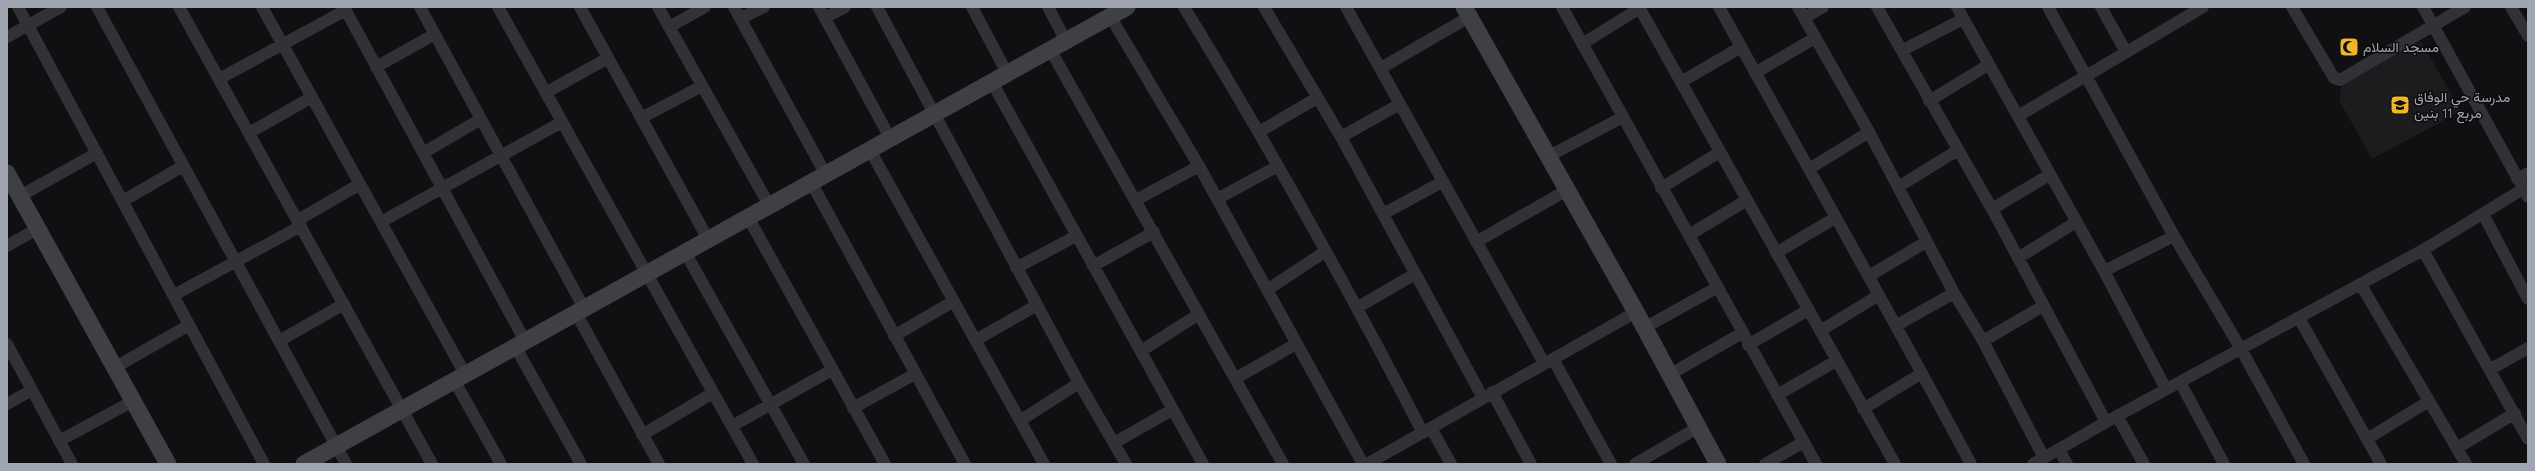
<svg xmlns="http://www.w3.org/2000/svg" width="2535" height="471" font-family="Quicksand,Vazirmatn,sans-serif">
  <rect width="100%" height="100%" fill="#100f11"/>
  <path fill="#1c1c1e" d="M2421,41l40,70 -89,48 -33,-59 3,-16z"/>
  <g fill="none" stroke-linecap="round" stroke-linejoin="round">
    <path stroke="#313136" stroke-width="12" d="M18,7l246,457
      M97,7l249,457
      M179,7l253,457
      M262,7l203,367
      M344,7l181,334
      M420,7l164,301
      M498,7l255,457
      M580,7l128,232
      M658,7l111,198
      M734,7l92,168
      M819,7l71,131
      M877,7l202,376 47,81
      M972,7l35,66
      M1048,7l18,34
      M1184,7c85,139 164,281 239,426
      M1264,7l77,130 142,261
      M1346,7l198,356
      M1562,7l254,457
      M1639,7l256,457
      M1719,7c84,152 170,304 252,457
      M1798,7l71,125 85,161 29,48 61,117
      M1877,7l115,202 114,213
      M1957,7l147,264 62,118
      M2048,7l126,229 67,113 63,115
      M2101,7l25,45
      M2292,7l42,71 6,2 125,-73
      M2423,7l105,190
      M2511,7l17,29
      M1110,16l89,150 164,298
      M741,18l23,-11
      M825,18l20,-11
      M1804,18l19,-11
      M669,27l36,-20
      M7,37l54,-30
      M1582,44l58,-36
      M1050,49l233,415
      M1903,50l60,-31
      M376,67l59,-33
      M1381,68l88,-51
      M1755,73l60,-35
      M219,79l127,-69
      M992,82l211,382
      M1681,82l60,-35
      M547,92l61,-34
      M1929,101l59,-36
      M2018,116l185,-109
      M641,118l61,-32
      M1259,132l58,-34
      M249,133l63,-36
      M1341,137l59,-33
      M870,150l174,314
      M423,153l58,-34
      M1549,156l74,-39
      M1809,169l60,-37
      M2517,179l11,-6
      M811,182l154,282
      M1898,187l60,-37
      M1661,188l59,-36
      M20,196l77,-43
      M1217,199l61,-33
      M1136,200l63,-34
      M123,201l60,-35
      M1992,209l57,-34
      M1383,214l59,-32
      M2483,214l45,85
      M748,217l137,247
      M298,220l62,-36
      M381,222l181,-100
      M1689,235l58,-35
      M1476,242l91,-52
      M7,246l30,-17
      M2423,250l105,189
      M685,252l119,212
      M1776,253l59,-35
      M2018,258l58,-36
      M1093,266l61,-34
      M1016,268l60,-32
      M2104,271l70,-35
      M1869,276l57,-34
      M2361,285l105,179
      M1267,290l59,-39
      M174,295l127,-69
      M1358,307l57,-33
      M576,313l83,151
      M2299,318l82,146
      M1897,325l57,-32
      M1644,328l74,-41
      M1820,331l59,-36
      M894,336l60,-35
      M976,340l61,-35
      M279,341l65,-37
      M1983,341l60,-35
      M7,344l65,120
      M1748,345l60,-35
      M515,346l66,118
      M1141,351l58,-37
      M1553,359l58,105
      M114,368l75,-43
      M2491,369l37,-21
      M1669,375l73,-42
      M1236,378l60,-34
      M454,380l47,84
      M2180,382l44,82
      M1492,392l39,72
      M1777,395l59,-34
      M7,404l25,-14
      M853,408l62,-34
      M1863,409l59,-36
      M2117,416l27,48
      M1021,420l58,-37
      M732,426l100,-56
      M1431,428l20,36
      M642,435l71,-42
      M2367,439l62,-38
      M59,441l74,-40
      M1114,443l58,-33
      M2457,448l58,-35
      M2059,450l8,14
      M1367,464l269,-152
      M1635,464l62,-36
      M1765,464l39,-22
      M2033,464l73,-42 317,-172 100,-61"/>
    <path stroke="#3f4046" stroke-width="17" d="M1464,7l172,305 82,152
      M7,173l161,291
      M304,464l823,-457"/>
  </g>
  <defs>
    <g id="mosque-square" transform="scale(1)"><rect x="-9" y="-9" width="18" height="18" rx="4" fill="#efb629" stroke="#0b0b0c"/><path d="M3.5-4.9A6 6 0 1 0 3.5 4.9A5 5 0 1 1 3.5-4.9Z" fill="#111"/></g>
    <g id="school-square" transform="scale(1)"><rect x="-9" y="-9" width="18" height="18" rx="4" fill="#efb629" stroke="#0b0b0c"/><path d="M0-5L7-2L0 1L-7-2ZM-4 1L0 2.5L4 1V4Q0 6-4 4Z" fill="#111"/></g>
  </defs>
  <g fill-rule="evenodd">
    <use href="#mosque-square" x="2349" y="47"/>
    <use href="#school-square" x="2400" y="105"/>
  </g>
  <g text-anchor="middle" stroke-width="3" stroke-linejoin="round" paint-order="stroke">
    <g font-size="14" fill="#a1a5b2" stroke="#0b0b0c" text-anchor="start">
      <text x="2363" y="52">مسجد السلام</text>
      <text x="2414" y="102">مدرسة حي الوفاق<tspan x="2414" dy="16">مربع 11 بنين</tspan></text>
    </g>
  </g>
  <rect width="2535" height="471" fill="none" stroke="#a1a5b2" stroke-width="16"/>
</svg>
